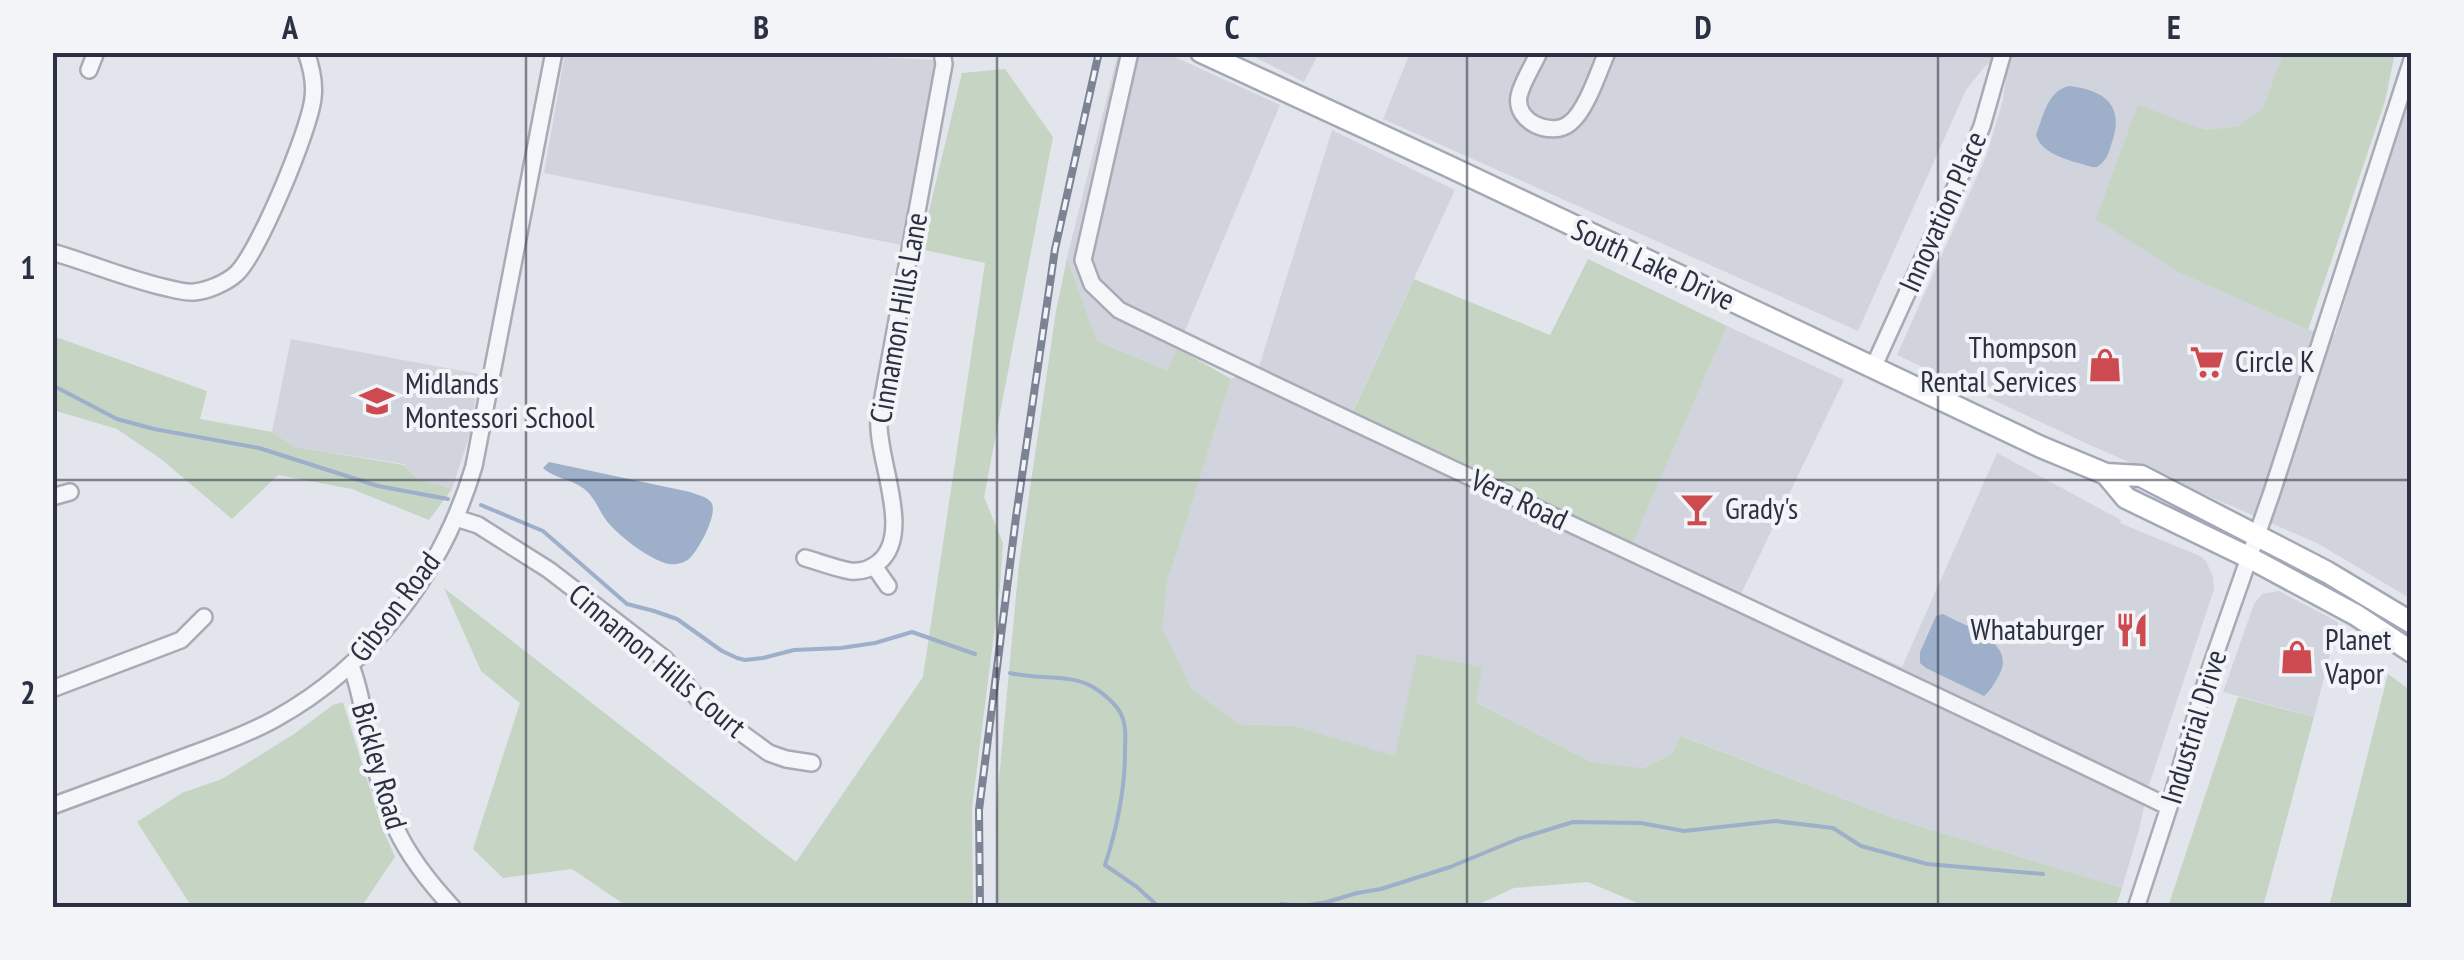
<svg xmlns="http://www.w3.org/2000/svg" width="2464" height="960" font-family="'PT Sans Narrow',sans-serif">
  <rect width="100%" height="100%" fill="#e2e5eb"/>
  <path fill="#d1d4dc" d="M838,52l11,4 89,4 -37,185 -357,-72 21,-120z
    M1118,53h48l114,52 -112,266 -71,-30 -30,-83z
    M1247,53h72l-15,29z
    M1410,53h873l-20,56 -25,17 -33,4 -25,143 128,57 27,4 76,-254v519l-94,-56 -225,-97 -195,-91 90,-201 16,-54 5,-39 -14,-1 -9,6 -19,24 -108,241 -475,-212z
    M1332,130l123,60 -102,220 279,133 95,-217 117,54 -103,214 161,73 95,-214 124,67 -1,3 80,33 6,5 7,16 1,12 -66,199 -9,42 -17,58 -229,-70 -211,-82 -10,18 -30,14 -51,-6 -116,-61 -58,-47 -21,103 -102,-31 -56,-2 -47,-36 -30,-60 6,-45 64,-204 28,-12z
    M291,339l187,35 -6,54 -20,61 -34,-10 -14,-15 -109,-17 -23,-15z
    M2279,591l59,31 -24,95 -91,-25 31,-88 8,-10z"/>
  <path fill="#c6d4c4" d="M2283,53h112l-10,48 -77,229 -128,-57 -84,-54 42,-114 67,25 33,-4 25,-18z
    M1005,69l48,68 -69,360 19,46 -3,43 -28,222 1,99h-345l-56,-38 -69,9 -30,-29 47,-146 -39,-32 -37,-83 352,274 127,-185 62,-414 -65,-14 42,-176z
    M1067,258l30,83 71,30 9,-23 54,31 -64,204 -5,45 29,60 47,36 56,2 101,30 22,-102 65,13 -6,35 115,60 52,6 29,-14 9,-18 212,82 229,70 -6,19 -467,1 -61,-26 -74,6 -43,20 -474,-1 -1,-96 23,-247 37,-253z
    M1588,259l139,67 -96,220 -278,-135 61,-132 136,56z
    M53,336l154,55 -7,28 72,13 23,15 109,18 14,14 34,10 -23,31 -77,-31 -74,-14 -46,44 -71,-60 -44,-30 -64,-19z
    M2388,674l23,17v216h-82z
    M2238,697l76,20 -51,190h-95z
    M343,702l38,123 14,32 -34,50h-169l-55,-85 45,-29 40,-14 72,-45 39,-29z"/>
  <path fill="#9eafca" d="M2069,86c33,4 55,17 44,53 -4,12 -5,21 -16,28h-5c-18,-6 -50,-11 -56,-32 7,-18 11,-44 33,-49z
    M549,462l141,30c7,3 16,4 21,10 8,11 -12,47 -21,56 -5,5 -14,7 -21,6 -18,-3 -53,-30 -63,-44 -8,-11 -11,-23 -23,-32 -12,-9 -30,-10 -40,-20z
    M1943,614c24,13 76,29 55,63 -4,7 -7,13 -14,19l-58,-28 -6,-5v-11l16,-36z"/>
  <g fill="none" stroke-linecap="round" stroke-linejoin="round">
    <path stroke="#9eafca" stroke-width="4" d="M52,385l65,34 37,10 105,19 119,38 70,13
      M481,505l62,26 84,73 27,7 23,8 45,32 15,7 8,2 18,-2 31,-8 47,-2 34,-5 37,-11 63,22
      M1010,673c27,7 59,0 83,14 10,6 23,17 28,27 6,12 4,24 4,38 0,39 -8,76 -20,113l32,22 23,21
      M1274,908l7,-4 21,2 25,-4 30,-9 24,-4 69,-22 68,-28 55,-17 68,1 43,8 91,-10 58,7 28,18 66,18 116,10"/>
    <g stroke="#a7abb5" stroke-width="20">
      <path id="minor" d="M1130,52l-47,208 9,24 27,26c348,169 702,328 1050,497
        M1539,52c-6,14 -17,30 -20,44 -5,26 33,42 51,27 16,-12 29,-52 37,-71
        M89,70l7,-18
        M52,252c38,11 73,26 111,35 10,2 21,6 31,5 13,-1 32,-9 42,-18 22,-20 74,-145 77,-176 2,-15 -2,-32 -7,-46
        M1873,368l97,-213 12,-29 21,-74
        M52,497l18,-5
        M456,518l22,7 71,45 116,89 38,46 66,48 17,6 26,4
        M805,558c14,4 30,10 45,13 10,1 21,-2 29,-9 35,-29 -3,-104 0,-143l65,-355 -2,-12
        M874,566l14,20
        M351,666c9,22 12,46 17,69 18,79 28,112 85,173
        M52,689l129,-49 23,-23
        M52,806c46,-17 92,-34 138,-51 28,-10 58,-21 85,-36 96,-53 168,-147 199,-253l80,-414
        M2136,908l33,-101 39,-132 64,-183 140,-432"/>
    </g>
    <g stroke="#a2a8b6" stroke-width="25">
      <path id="major" d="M1201,52l247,114 593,281 65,27 35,2 186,96 85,51
        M2106,474l20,24 124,60 106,57 56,37"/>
    </g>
    <use href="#minor" stroke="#f5f6f9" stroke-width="15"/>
    <use href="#major" stroke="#fff" stroke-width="20"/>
    <g stroke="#7c8394" stroke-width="8">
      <path id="rail" d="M980,908l-1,-98 37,-293 39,-268 44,-197"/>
    </g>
    <use href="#rail" stroke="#f2f4f8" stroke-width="4" stroke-dasharray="11" stroke-linecap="butt"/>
  </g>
  <path fill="none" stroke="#2b3142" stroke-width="2.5" stroke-opacity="0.55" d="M526,52v856M997,52v856M1467,52v856M1938,52v856M52,480h2360"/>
  <defs>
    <g id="supermarket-bare" transform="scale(2.7)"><path d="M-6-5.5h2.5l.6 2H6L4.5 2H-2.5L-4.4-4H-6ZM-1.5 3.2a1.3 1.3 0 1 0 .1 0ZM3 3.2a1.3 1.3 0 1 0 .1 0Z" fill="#cd4a51" stroke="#f2f4f8" stroke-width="2.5" paint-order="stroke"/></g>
    <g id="shop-bare" transform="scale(2.7)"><path d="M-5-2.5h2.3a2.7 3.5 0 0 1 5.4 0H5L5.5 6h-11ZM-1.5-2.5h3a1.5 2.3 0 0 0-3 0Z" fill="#cd4a51" stroke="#f2f4f8" stroke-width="2.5" paint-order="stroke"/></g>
    <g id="school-bare" transform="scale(2.7)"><path d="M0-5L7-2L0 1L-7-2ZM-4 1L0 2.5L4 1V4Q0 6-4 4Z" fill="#cd4a51" stroke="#f2f4f8" stroke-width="2.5" paint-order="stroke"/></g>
    <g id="bar-bare" transform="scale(2.7)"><path d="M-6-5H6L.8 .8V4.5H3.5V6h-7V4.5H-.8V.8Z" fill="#cd4a51" stroke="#f2f4f8" stroke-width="2.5" paint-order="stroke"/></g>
    <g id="restaurant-bare" transform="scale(2.7)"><path d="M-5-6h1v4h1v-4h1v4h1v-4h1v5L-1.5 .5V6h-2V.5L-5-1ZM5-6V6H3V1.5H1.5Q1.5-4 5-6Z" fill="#cd4a51" stroke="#f2f4f8" stroke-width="2.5" paint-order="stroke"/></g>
  </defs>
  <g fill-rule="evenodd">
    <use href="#supermarket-bare" x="2207" y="362"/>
    <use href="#shop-bare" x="2105" y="365"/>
    <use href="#school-bare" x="377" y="401"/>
    <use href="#bar-bare" x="1697" y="509"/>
    <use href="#restaurant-bare" x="2132" y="630"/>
    <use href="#shop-bare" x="2297" y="657"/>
  </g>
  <g text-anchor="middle" stroke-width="8" stroke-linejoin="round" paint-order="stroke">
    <g font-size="30" fill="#2b3142" stroke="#f2f4f8">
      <text transform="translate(1943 212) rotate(-66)" y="10">Innovation Place</text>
      <text transform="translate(1653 265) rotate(25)" y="10">South Lake Drive</text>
      <text transform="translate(899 318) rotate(-80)" y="10">Cinnamon Hills Lane</text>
      <text transform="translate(1519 500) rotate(25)" y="10">Vera Road</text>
      <text transform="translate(395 607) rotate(-53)" y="10">Gibson Road</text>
      <text transform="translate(657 661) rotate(40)" y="10">Cinnamon Hills Court</text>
      <text transform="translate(2194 727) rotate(-73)" y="10">Industrial Drive</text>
      <text transform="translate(379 766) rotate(74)" y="10">Bickley Road</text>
    </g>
    <g font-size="30" fill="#2b3142" stroke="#f2f4f8" text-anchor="start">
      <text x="2077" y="358" text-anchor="end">Thompson<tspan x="2077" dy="34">Rental Services</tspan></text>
      <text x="2235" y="372">Circle K</text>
      <text x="405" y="394">Midlands<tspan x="405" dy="34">Montessori School</tspan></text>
      <text x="1725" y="519">Grady's</text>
      <text x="2104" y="640" text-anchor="end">Whataburger</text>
      <text x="2325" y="650">Planet<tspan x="2325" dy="34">Vapor</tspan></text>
    </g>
  </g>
  <rect width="2464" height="960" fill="none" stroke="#f2f4f8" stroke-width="110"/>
  <rect x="55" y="55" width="2354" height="850" fill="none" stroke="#2b3142" stroke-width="4"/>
  <g font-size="32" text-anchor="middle" font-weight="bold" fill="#2b3142">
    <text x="290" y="39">A</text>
    <text x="761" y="39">B</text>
    <text x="1232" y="39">C</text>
    <text x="1703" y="39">D</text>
    <text x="2174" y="39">E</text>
    <text x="28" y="279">1</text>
    <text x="28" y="704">2</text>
  </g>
</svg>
